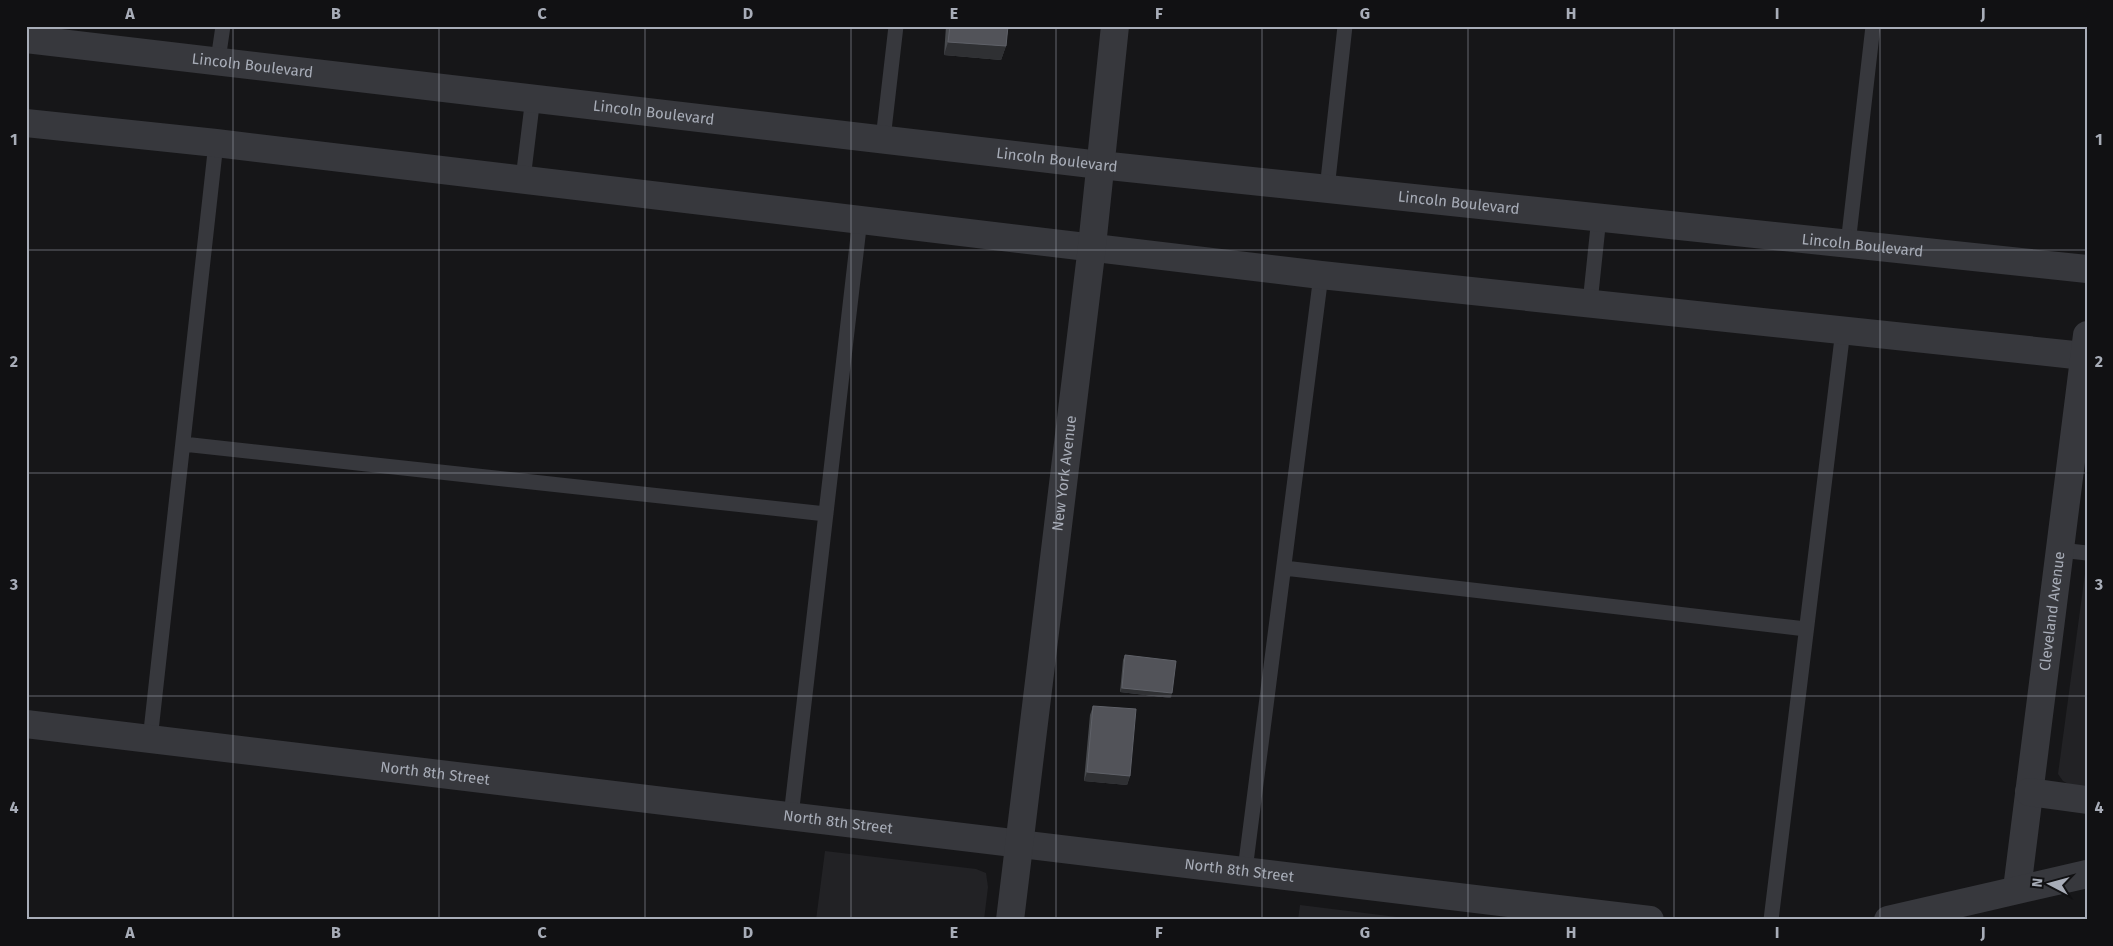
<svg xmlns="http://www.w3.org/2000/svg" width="2113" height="946" font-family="'Fira Sans',sans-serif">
  <rect width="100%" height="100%" fill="#161618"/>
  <path fill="#222225" d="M2086,566h1v221l-17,-2 -7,-4 -5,-7z
    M825,851l151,18 10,4 2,14 -4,33h-168z
    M1300,905l121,15h-123z"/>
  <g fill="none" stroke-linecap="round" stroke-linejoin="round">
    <path stroke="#37383d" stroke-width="15" d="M218,60l5,-34
      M883,139l13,-113
      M523,179l10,-82
      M1327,189l18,-163
      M1848,244l25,-218
      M1590,303l9,-86
      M183,444l643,70
      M2060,550l27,3
      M1284,568l522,61
      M150,740l66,-597
      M791,816l69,-597
      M1245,870l76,-595
      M1771,920l72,-590"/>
    <g stroke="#37383d" stroke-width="28">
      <path id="s1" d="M26,39l1074,126 987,104"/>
      <path d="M26,123l190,20 1105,132 763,81"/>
      <path id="s2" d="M26,724l1624,196"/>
      <path id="s3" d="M2017,889l70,-554"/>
      <path id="s4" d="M1010,920l82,-674 23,-220"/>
      <path d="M1888,920l199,-46"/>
    </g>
    <path stroke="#37383d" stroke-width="28" d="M2029,792l58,8"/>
  </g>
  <path fill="#47494d" d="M946,26h62l-2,20 -5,14 -57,-5z
    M1125,655l46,43 -51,-6 3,-32z
    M1093,706l37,70 -3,9 -43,-4 6,-66z"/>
  <path fill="#2f3033" d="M948,42l58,4 -5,14 -57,-5z
    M1122,688l50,5 -1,5 -51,-6z
    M1087,772l43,4 -3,9 -43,-4z"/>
  <path fill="#525359" stroke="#5f6168" d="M950,26h58l-2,20 -58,-4z
    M1125,655l51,6 -4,32 -50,-5z
    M1093,706l43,3 -6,67 -43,-4z"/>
  <path fill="none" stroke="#a8adb8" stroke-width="1" stroke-opacity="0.55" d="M233,26v894M439,26v894M645,26v894M851,26v894M1056,26v894M1262,26v894M1468,26v894M1674,26v894M1880,26v894M26,250h2061M26,473h2061M26,696h2061"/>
  <g text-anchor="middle" stroke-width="5" stroke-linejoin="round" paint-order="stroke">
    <g font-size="15" fill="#a8adb8" stroke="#111113">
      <text dy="5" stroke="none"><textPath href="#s1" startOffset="228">Lincoln Boulevard</textPath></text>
      <text dy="5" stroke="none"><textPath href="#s1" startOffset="632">Lincoln Boulevard</textPath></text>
      <text dy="5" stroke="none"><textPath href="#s1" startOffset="1038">Lincoln Boulevard</textPath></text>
      <text dy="5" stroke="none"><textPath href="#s1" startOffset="1442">Lincoln Boulevard</textPath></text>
      <text dy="5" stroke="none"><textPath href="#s1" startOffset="1848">Lincoln Boulevard</textPath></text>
      <text dy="5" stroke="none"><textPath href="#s4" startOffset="450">New York Avenue</textPath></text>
      <text dy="5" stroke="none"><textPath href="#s3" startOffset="280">Cleveland Avenue</textPath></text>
      <text dy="5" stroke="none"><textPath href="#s2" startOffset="412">North 8th Street</textPath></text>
      <text dy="5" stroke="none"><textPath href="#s2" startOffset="818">North 8th Street</textPath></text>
      <text dy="5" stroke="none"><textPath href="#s2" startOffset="1222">North 8th Street</textPath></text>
    </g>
  </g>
  <rect width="2113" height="946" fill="none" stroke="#111113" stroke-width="55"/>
  <g transform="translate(2050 884) rotate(276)" stroke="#111113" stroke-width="4" paint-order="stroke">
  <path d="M0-4L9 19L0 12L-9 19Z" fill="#a8adb8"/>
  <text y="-8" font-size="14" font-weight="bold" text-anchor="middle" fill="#a8adb8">N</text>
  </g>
  <rect x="28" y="28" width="2058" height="890" fill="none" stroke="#a8adb8" stroke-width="2"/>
  <g font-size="16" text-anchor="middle" font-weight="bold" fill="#a8adb8">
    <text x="130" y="19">A</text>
    <text x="336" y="19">B</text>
    <text x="542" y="19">C</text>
    <text x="748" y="19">D</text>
    <text x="954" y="19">E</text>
    <text x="1159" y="19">F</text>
    <text x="1365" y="19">G</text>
    <text x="1571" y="19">H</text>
    <text x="1777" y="19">I</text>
    <text x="1983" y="19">J</text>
    <text x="14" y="145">1</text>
    <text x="2099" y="145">1</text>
    <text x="14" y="367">2</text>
    <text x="2099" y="367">2</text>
    <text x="14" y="590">3</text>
    <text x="2099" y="590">3</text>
    <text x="14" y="813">4</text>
    <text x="2099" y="813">4</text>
    <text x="130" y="938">A</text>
    <text x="336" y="938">B</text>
    <text x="542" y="938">C</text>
    <text x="748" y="938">D</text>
    <text x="954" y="938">E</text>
    <text x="1159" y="938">F</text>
    <text x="1365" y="938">G</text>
    <text x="1571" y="938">H</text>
    <text x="1777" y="938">I</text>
    <text x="1983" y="938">J</text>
  </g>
</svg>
